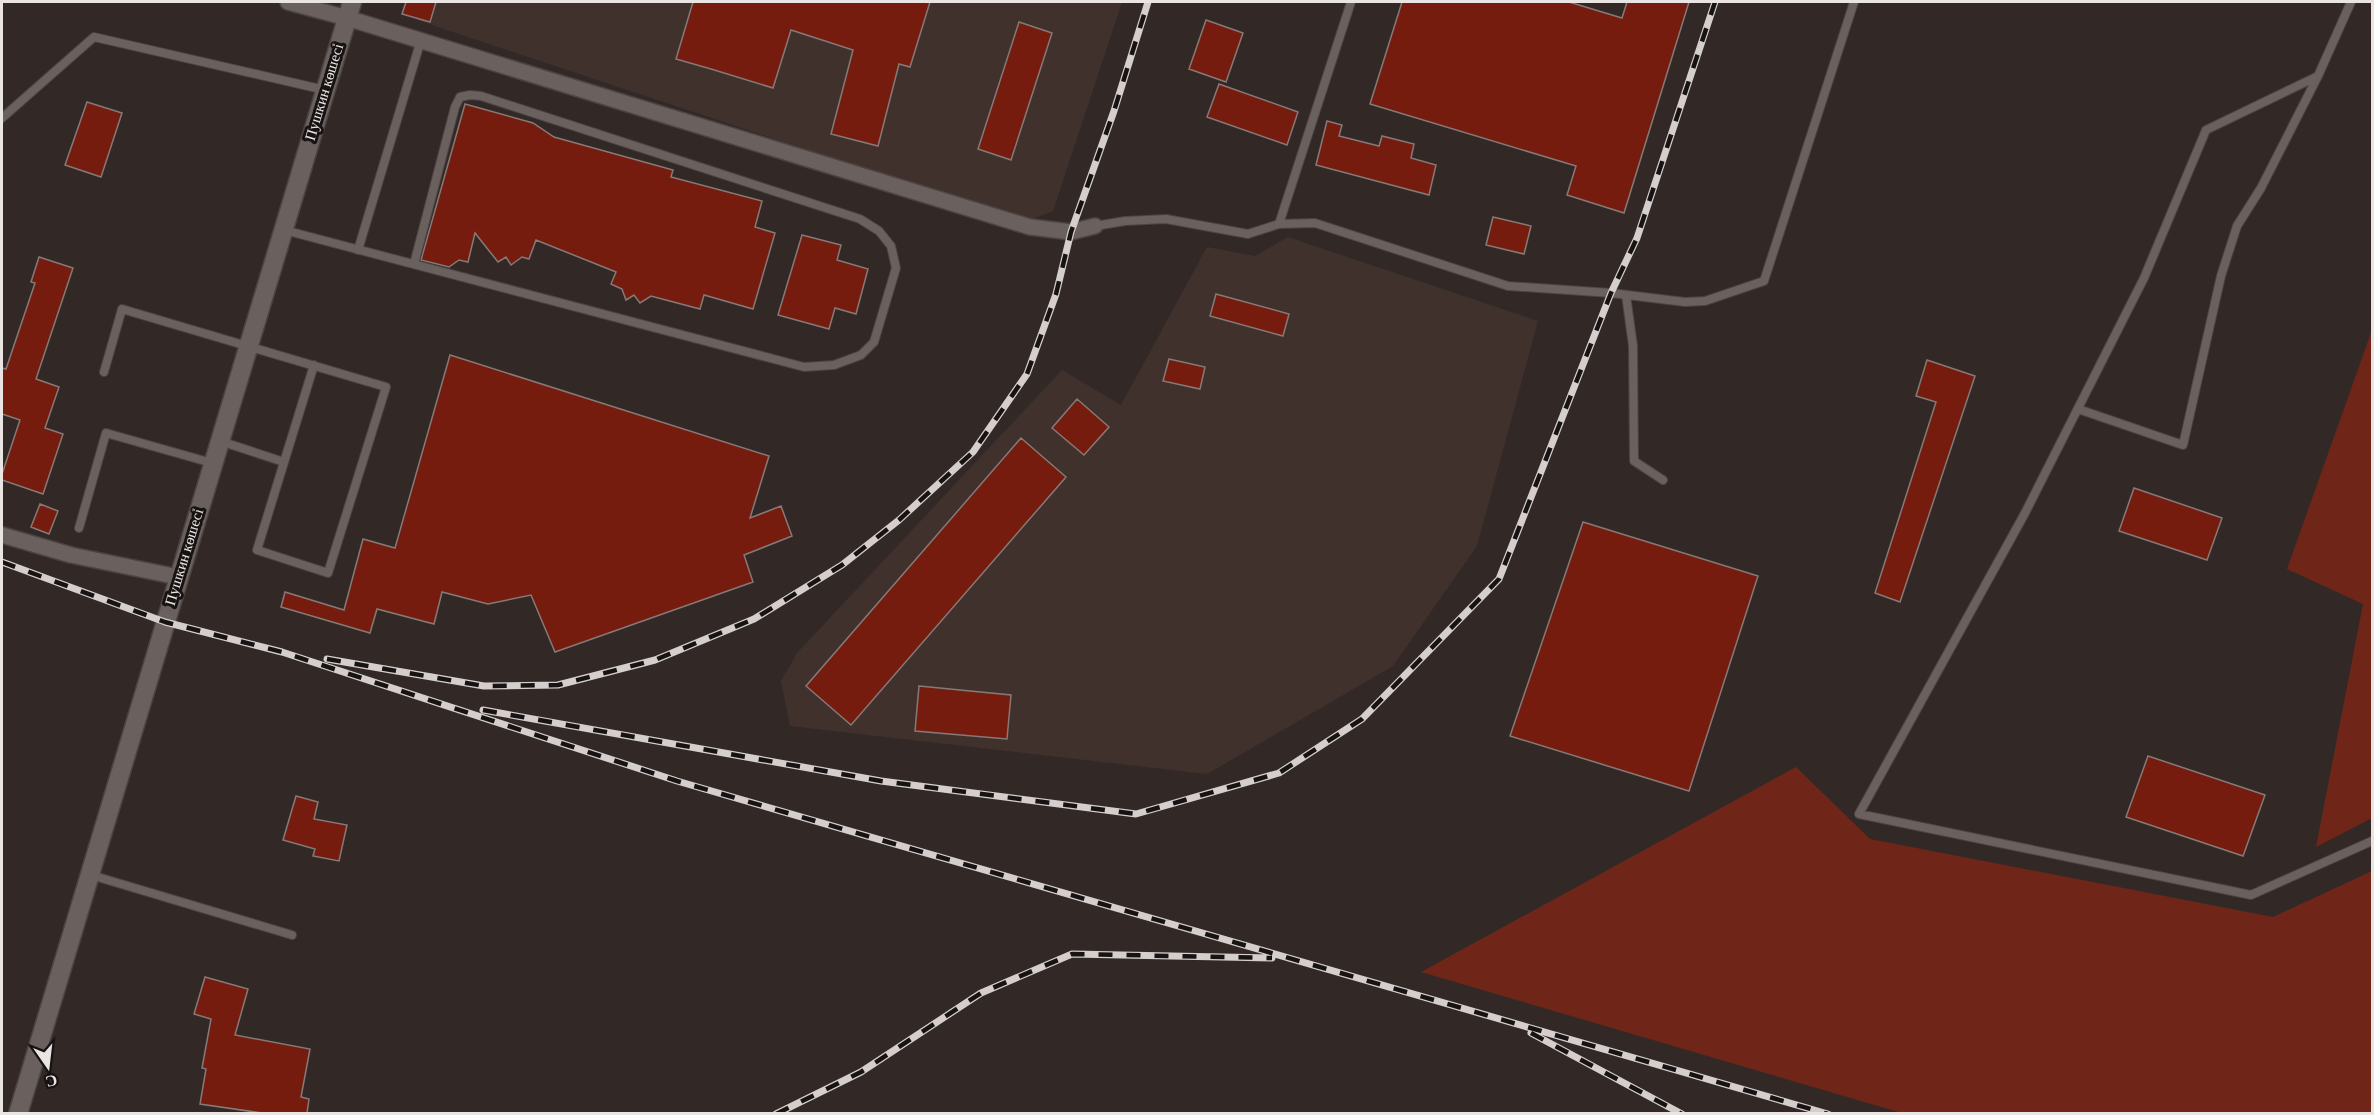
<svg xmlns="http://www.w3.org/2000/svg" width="2374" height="1115" font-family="'Crimson Pro',serif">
  <rect width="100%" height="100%" fill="#322927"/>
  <path fill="#40312d" d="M422,2h700l-69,209 -29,11 -607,-202z
    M1288,237l250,84 -61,225 -84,120 -186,108 -417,-48 -9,-45 16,-28 265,-283 59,35 86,-158 48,9z"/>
  <path fill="#6f2619" d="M2372,330v488l-56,29 47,-243 -76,-35z
    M1796,767l74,72 403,78 99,-46v242h-470l-481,-141z"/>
  <path fill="#761c0e" stroke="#857a78" stroke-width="1.5" d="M406,2h30l-6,20 -28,-8z
    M693,2h237l-20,65 -11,-3 -21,82 -47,-12 22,-84 -62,-20 -18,58 -62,-19 -35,-10z
    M1402,2h167l53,16 5,-16h62l-65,211 -57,-18 9,-29 -206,-62z
    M1206,20l37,13 -17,49 -37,-13z
    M1019,22l33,11 -41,127 -33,-11z
    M1219,84l79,28 -11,33 -80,-28z
    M87,102l35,11 -21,64 -36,-12z
    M465,104l68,19 21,14 119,33 -2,7 91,24 -7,26 20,6 -22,76 -49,-14 -4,14 -49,-13 -11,7 -6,-8 -8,5 -4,-11 -11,-5 5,-12 -80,-32 -7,19 -7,-2 -11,8 -5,-8 -8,5 -23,-29 -7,29 -9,-2 -10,7 -28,-7z
    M1327,121l15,4 -3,11 40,10 3,-10 32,8 -3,14 25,7 -7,30 -113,-30z
    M1493,217l38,9 -7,28 -38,-9z
    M802,235l39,10 -4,15 31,9 -12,45 -21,-6 -6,21 -51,-14z
    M39,257l34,11 -37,111 23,8 -14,41 18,6 -20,60 -41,-14v-6l18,-54 -18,-6v-46l4,1 29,-86 -4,-1z
    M1216,294l73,20 -6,22 -73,-20z
    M450,355l319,101 -19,62 31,-12 11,30 -48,19 9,27 -198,70 -24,-57 -43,9 -46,-12 -8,32 -57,-15 -7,24 -89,-26 4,-15 59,18 19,-71 32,9z
    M1169,359l36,8 -5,22 -37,-8z
    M1927,360l48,16 -75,226 -25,-9 61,-191 -20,-6z
    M1077,399l32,28 -25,28 -32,-27z
    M1021,438l45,39 -215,248 -45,-39z
    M2134,488l88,30 -15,42 -88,-29z
    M40,504l18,7 -9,23 -18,-7z
    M1583,522l175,54 -69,215 -179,-55z
    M919,686l92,9 -4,44 -92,-8z
    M2148,756l117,39 -22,61 -117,-39z
    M296,796l22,6 -4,17 33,6 -8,36 -26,-5 2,-7 -32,-9z
    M205,977l43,12 -13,46 75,14 -9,48 8,2 -2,14h-45l-62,-9 6,-35 -4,-1 9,-49 -17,-5z"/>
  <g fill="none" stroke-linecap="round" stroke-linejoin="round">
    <g stroke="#4c4442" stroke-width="10">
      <path id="lane" d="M2351,2l-33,74 -112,54 -62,148 -119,235 -166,301 392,81 121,-54
        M2,118l92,-81 231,53
        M1279,224l36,-1 193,63 103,7 74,9 20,-1 59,-20 90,-279
        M1095,226l30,-5 41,-2 82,15 31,-10 72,-222
        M284,230l520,137 30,-2 27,-10 13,-13 22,-74 -5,-22 -12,-15 -19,-12 -379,-123 -11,-1 -10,2 -5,10 -41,157
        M358,250l63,-210
        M1626,295l7,51 1,115 29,19
        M104,372l18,-63c89,26 177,52 264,78l-58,186 -71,-23 57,-185
        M2078,409l105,36 38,-169 16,-50 24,-38 57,-112
        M220,441l64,21
        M79,528l27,-95 106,30
        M91,875l201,60"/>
    </g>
    <g stroke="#4c4442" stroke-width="18">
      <path id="street" d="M288,2l59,16 683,209 41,5 24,-6
        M2,535l69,20 107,22"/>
    </g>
    <g stroke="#4c4442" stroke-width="21">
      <path id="secondary" d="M18,1114l334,-1112"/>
    </g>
    <use href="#lane" stroke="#6a605e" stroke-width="8"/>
    <use href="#street" stroke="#6a605e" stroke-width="15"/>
    <use href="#secondary" stroke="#6a605e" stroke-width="18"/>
    <g stroke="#d5cecc" stroke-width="7">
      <path id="rail" d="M2,562l163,60 117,30 395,129 1151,333
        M327,659l157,27 74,-1 97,-25 99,-41 88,-54 57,-45 74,-68 54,-78 29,-80 15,-62 43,-121 34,-109
        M483,710l398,71 255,33 143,-41 83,-54 137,-140 112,-286 26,-55 78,-236
        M1531,1033l151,81
        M776,1114l85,-42 120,-79 91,-39 200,4"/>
    </g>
    <use href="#rail" stroke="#171312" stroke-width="4.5" stroke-dasharray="14" stroke-linecap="butt"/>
  </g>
  <g text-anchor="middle" stroke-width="6" stroke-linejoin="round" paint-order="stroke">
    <g font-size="15" fill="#eae4e2" stroke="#171312">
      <text transform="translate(324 92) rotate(-73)" y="5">Пушкин көшесі</text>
      <text transform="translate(184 557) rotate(-73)" y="5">Пушкин көшесі</text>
    </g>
  </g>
  <rect width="2374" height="1115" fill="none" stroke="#eae4e2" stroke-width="6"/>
  <g transform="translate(48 1067) rotate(166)" stroke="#171312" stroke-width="4.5" paint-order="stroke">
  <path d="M0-4.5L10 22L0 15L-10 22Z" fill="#eae4e2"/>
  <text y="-9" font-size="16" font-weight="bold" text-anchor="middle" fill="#eae4e2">С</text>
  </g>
</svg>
